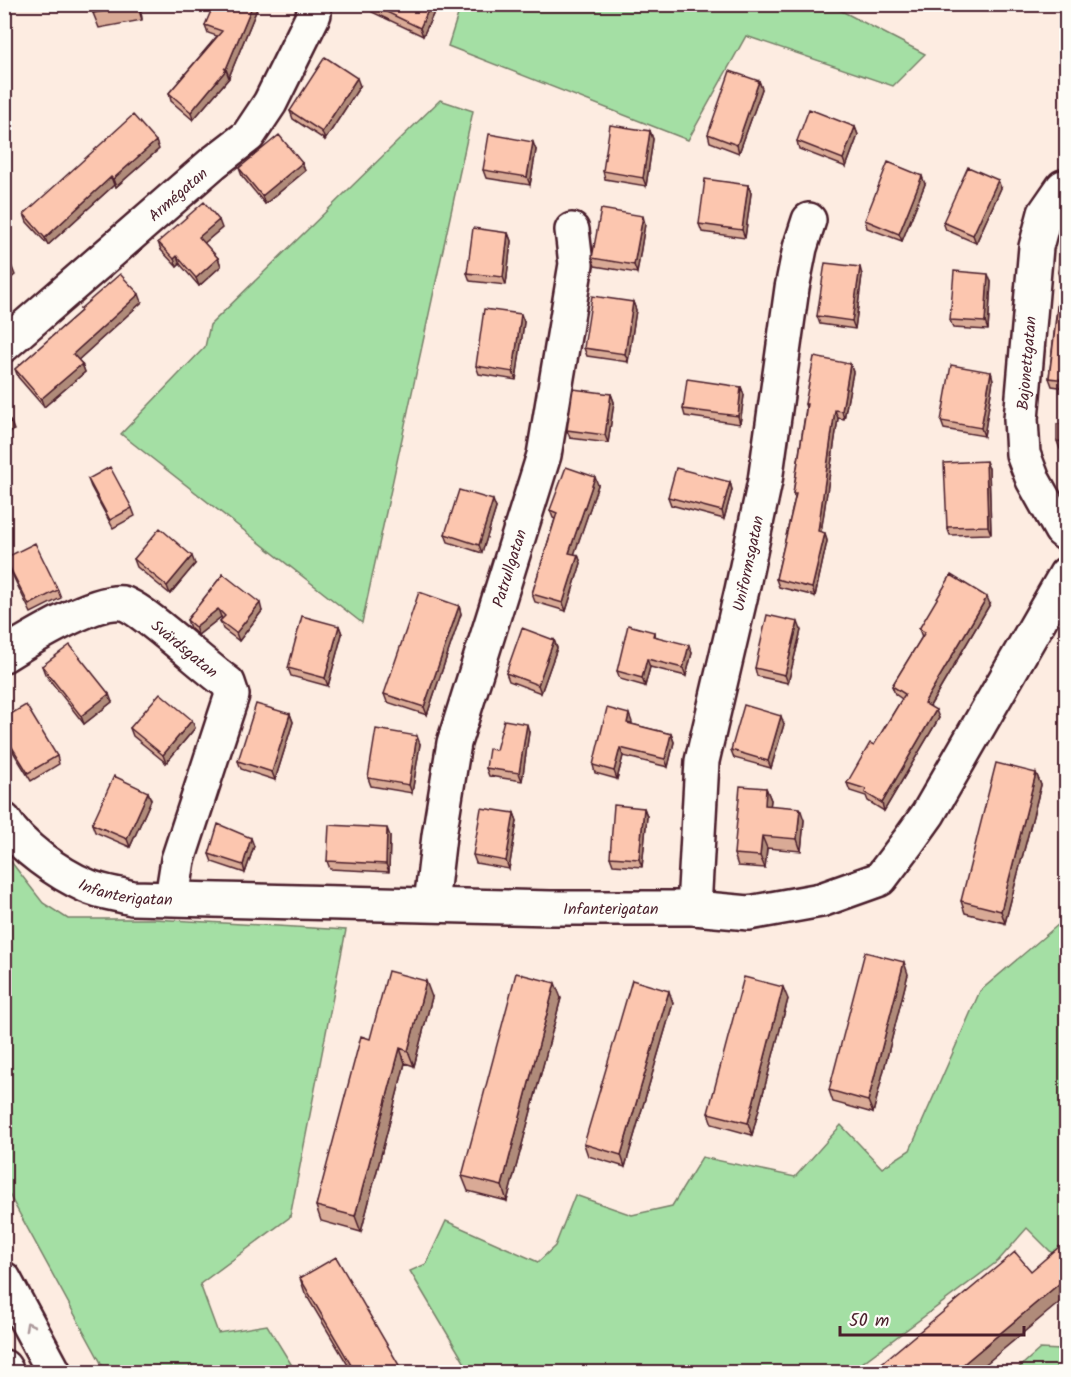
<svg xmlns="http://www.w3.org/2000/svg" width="1071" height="1377" font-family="Kalam,sans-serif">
  <rect width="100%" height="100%" fill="#fdece1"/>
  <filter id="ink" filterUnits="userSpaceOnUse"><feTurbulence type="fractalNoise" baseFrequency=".0167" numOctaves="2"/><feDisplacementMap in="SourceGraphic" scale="12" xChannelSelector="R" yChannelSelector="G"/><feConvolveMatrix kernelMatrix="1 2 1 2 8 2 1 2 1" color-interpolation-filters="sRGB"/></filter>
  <g filter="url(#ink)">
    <path fill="#a4dfa4" stroke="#777f68" stroke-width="1.5" d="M828,4l97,50 -32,32 -147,-50 -58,104 -240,-94 13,-41z
      M440,100l33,11 -111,512 -241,-189 84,-87 5,-22z
      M5,854l38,49 25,16h86l192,11 -56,287 -90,67 18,49 49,-8 29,47h-190l-101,-185z
      M1066,918v336l-7,6 -32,-32 -29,33 -148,111h-380l-60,-101 16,-7 20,-43 92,41 17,-16 20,-51 57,20 40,-9 30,-49 93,20 46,-52 41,43 28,-18 70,-159z
      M1040,1349l22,1 4,4v18h-52z"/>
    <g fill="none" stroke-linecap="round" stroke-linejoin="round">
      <g stroke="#4a1f2b" stroke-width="38">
        <g id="minor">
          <path d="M1063,187l-18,26 -9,34 -15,172 2,35 10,26 28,50 5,4"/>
          <path id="s1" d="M4,345l209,-182 35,-27 22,-33 44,-89"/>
          <path id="s2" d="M4,655c26,-16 89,-55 118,-52 18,3 85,66 106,80l4,12 -54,165 -6,38"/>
          <path id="s3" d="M4,820c15,26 55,54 83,66 13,6 30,8 45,12l419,10h143l55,5 72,-13 59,-21 28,-37 20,-28 138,-240"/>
          <path id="s4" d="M431,904l8,-68 15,-93 90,-288 32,-191 -4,-34"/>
          <path id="s5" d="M694,908l8,-147 40,-171 23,-109 27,-193 8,-40 9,-28"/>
        </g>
      </g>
      <g stroke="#4a1f2b" stroke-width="38">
        <path id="highway" d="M4,1279l50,93
          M4,1367l3,5"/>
      </g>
      <use href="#minor" stroke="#fdfcf7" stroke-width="33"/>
      <use href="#highway" stroke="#fdfcf7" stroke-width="33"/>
    </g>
    <path fill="#d9aa96" stroke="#4a1f2b" stroke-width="1.5" d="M92,4h48l2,16 -43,8 -6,-15z
      M259,4l-30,73h-1l1,1 -36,42 -22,-19 -2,-8 48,-57 -9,-3 -3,-8z
      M369,4h66l1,4 -13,28 -51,-24z
      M759,81l3,8 -23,64 -29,-11 -2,-8z
      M360,86l-35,54 -32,-21 -3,-8z
      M855,127l3,8 -12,32 -47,-18 -2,-8z
      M650,131l3,8 -7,47 -41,-7 -2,-8z
      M159,149l-43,38 -2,-2 -66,60 -21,-23 -3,-8z
      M536,150l-6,35 -44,-7 -3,-8z
      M302,163l3,8 -40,33 -23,-28 -3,-8z
      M925,184l-23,57 -35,-13 -2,-8z
      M748,185l3,8 -6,45 -43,-6 -3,-8z
      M1001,188l-25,55 -30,-13 -3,-8z
      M645,224l-8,49 -42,-7 -3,-8z
      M222,228l-18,15 14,15 3,8 -22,20 -19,-22 -3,3 -16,-17 -3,-8z
      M508,233l3,8 -5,44 -36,-4 -3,-8z
      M1066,235v153l-14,-2 -3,-8 11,-98 -2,-8z
      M862,275l-7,54 -35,-5 -3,-8z
      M991,282l-3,48 -35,-2 -3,-8z
      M142,302l-64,58 4,4 3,8 -41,35 -26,-30 -3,-8 66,-58 -1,-2z
      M633,302l3,8 -8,52 -41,-6 -3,-8z
      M524,322l-8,58 -37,-6 -3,-8z
      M850,364l3,8 -9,47 -6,-1 -17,114 4,1 2,8 -12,55 -36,-9 -3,-8 19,-81 -2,-4 13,-86 -1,-4z
      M991,372l2,8 -9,56 -40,-7 -3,-8z
      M741,387l3,8 -4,29 -55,-8 -2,-7z
      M611,394l3,8 -6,41 -38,-5 -3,-8z
      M1066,423v27l-6,-1 -3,-8z
      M989,469l2,65 -41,1 -3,-8z
      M88,479l44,29 3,8 -22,12 -22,-41z
      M730,482l2,8 -8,29 -53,-14 -3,-8z
      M598,485l-24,69 4,1 3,8 -15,48 -31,-9 -3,-8 23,-75 -2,-1 -3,-8z
      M496,508l-14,45 -34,-11 -3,-8z
      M5,558l53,32 3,8 -30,15 -23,-47z
      M134,559l61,5 -25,30 -33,-27z
      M223,574l39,37 -23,30 -16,-12 -3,-8 2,-2 -1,-2 -23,18 -8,-7 -3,-8z
      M990,604l-60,102 9,12 -55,93 -16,-10 -2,-5 -16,-5 -3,-8 27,-38 28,-46 -7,-5 -3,-8 30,-49 -3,-8z
      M459,606l2,8 -34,101 -40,-13 -3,-8z
      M339,626l3,8 -14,52 -37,-10 -3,-8z
      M801,630l-13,53 -31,-7 -2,-8z
      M654,632l1,4 37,17 -6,23 -36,-9 -5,19 -25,-7 -3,-8z
      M554,640l3,8 -16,45 -32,-12 -3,-8z
      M42,666l70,36 -28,22 -39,-50z
      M290,714l3,8 -18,58 -34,-11 -3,-8z
      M4,718l53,38 2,8 -28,17 -27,-44z
      M192,720l3,8 -29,35 -33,-27 -3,-8z
      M632,722l-1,2 40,10 3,8 -6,25 -45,-11 -6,23 -22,-6 -2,-8z
      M784,724l-13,44 -37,-10 -3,-8z
      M529,732l-7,49 -33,-5 -3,-8 10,-18z
      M420,744l-8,49 -41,-7 -3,-8z
      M1036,773l5,12 -36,138 -40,-10 -4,-12z
      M766,788l5,12 -1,6 34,14 -3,31 -34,-3 -2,20 -27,-2 -4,-12z
      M148,792l3,8 -21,47 -35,-15 -3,-8z
      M644,808l3,8 -5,51 -29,-2 -3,-8z
      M514,813l3,8 -8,48 -33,-6 -3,-8z
      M390,836l-1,36 -59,-3 -3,-8z
      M254,846l-9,27 -33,-11 -3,-8z
      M908,974l-35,139 -40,-11 -4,-12z
      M432,997l-18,69 -9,-3 -44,169 -40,-11 -5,-15 54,-167z
      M561,998l-54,203 -39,-10 -6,-15z
      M788,999l-36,136 -40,-11 -4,-11z
      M673,1003l-48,164 -37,-11 -4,-12z
      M300,1278l103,94h-51l-47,-79z"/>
    <path fill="#b08b7a" stroke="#4a1f2b" stroke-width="1.5" d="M137,4h3l2,16z
      M253,4h6l-30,73 -3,-8z
      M431,4h4l1,4 -13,28 -3,-8z
      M226,70l3,8 -36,42 -2,-8z
      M357,78l3,8 -35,54 -3,-8z
      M759,81l3,8 -23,64 -2,-8z
      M855,127l3,8 -12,32 -3,-8z
      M650,131l3,8 -7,47 -3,-8z
      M156,141l3,8 -43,38 -3,-8z
      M533,142l3,8 -6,35 -3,-8z
      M302,163l3,8 -40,33 -3,-8z
      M922,176l3,8 -23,57 -3,-7z
      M111,177l3,8 -66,60 -3,-7z
      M998,180l3,8 -25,55 -3,-8z
      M748,185l3,8 -6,45 -3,-8z
      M643,216l2,8 -8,49 -3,-8z
      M219,220l3,8 -20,17 -3,-8z
      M508,233l3,8 -5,44 -3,-8z
      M177,256l3,8 -3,3 -3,-8z
      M218,258l3,8 -22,20 -3,-8z
      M11,265l4,10 -11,9v-14z
      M860,267l2,8 -7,54 -3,-8z
      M988,274l3,8 -3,48 -3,-8z
      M139,294l3,8 -66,60 -3,-8z
      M633,302l3,8 -8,52 -3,-8z
      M521,314l3,8 -8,58 -3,-8z
      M82,364l3,8 -41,35 -3,-8z
      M850,364l3,8 -9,47 -2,-8z
      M991,372l2,8 -9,56 -3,-8z
      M741,387l3,8 -4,29 -2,-8z
      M611,394l3,8 -6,41 -3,-8z
      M835,410l3,8 -18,121 -2,-8z
      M11,422l3,8 -10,8v-10z
      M986,461l3,8 2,65 -3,-8z
      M595,477l3,8 -26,76 -3,-8z
      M730,482l2,8 -8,29 -2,-8z
      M493,500l3,8 -14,45 -3,-8z
      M825,533l2,8 -12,55 -3,-8z
      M578,555l3,8 -15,48 -3,-8z
      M192,556l3,8 -25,30 -3,-8z
      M987,597l3,7 -63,107 -3,-8z
      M260,603l2,8 -23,30 -3,-8z
      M459,606l2,8 -34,101 -3,-8z
      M218,609l3,8 -23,18 -3,-8z
      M798,622l3,8 -13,53 -3,-8z
      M339,626l3,8 -14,52 -3,-8z
      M554,640l3,8 -16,45 -3,-8z
      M689,645l3,8 -6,23 -3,-8z
      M647,659l3,8 -5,19 -3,-8z
      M109,694l3,8 -28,22 -3,-8z
      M936,710l3,8 -55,93 -2,-8z
      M290,714l3,8 -18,58 -3,-8z
      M629,714l3,8 -2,9 -3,-8z
      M781,716l3,8 -13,44 -3,-7z
      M192,720l3,8 -29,35 -3,-8z
      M527,724l2,8 -7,49 -3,-8z
      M671,734l3,8 -6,25 -3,-8z
      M417,736l3,8 -8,49 -3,-8z
      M620,748l3,8 -6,23 -3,-8z
      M1036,773l5,12 -36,138 -4,-12z
      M766,788l5,12 -2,17 -4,-12z
      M148,792l3,8 -21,47 -3,-8z
      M644,808l3,8 -5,51 -3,-8z
      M800,808l4,12 -3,31 -4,-12z
      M514,813l3,8 -8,48 -3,-8z
      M387,828l3,8 -1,36 -3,-8z
      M762,836l5,12 -2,20 -5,-12z
      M251,838l3,8 -9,27 -2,-8z
      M904,962l4,12 -35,139 -5,-12z
      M426,981l6,16 -18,69 -6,-15z
      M555,983l6,15 -54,203 -5,-15z
      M783,987l5,12 -36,136 -4,-12z
      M669,991l4,12 -48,164 -4,-12z
      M400,1048l5,15 -44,169 -6,-16z
      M1066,1278v19l-90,75h-22z"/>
    <path fill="#fcc6af" stroke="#4a1f2b" stroke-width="1.5" d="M92,4h45v1l-44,8z
      M214,4h39l-27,65 -2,-1 2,2 -35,42 -22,-19 53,-62 -17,-6z
      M370,4h61l-11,24z
      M325,57l32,21 -35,54 -32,-21z
      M730,71l29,10 -22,64 -29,-11z
      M809,109l46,18 -12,32 -46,-18z
      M133,115l23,26 -43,38 -2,-2 -66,61 -21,-24z
      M610,125l40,6 -7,47 -40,-7z
      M489,134l44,8 -6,35 -44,-7z
      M279,135l23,28 -40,33 -23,-28z
      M888,162l34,14 -23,58 -34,-14z
      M968,167l30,13 -25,55 -30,-13z
      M705,179l43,6 -6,45 -43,-6z
      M204,202l15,18 -20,17 19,21 -22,20 -19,-22 -3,3 -16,-17z
      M601,209l42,7 -9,49 -42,-7z
      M473,228l35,5 -5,44 -36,-4z
      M1062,235h4v41l-8,-4z
      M4,257l7,8 -7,5z
      M825,263l35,4 -8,54 -35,-5z
      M954,271l34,3 -3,48 -35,-2z
      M120,274l19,20 -66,60 9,10 -41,35 -26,-30 66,-58 -1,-2z
      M1061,279h5v101l-17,-2z
      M592,296l41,6 -8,52 -41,-6z
      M484,309l37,5 -8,58 -37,-6z
      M814,357l36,7 -8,47 -7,-1 -17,121 7,2 -13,55 -36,-9 20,-85h-3l14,-90h-2z
      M951,365l40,7 -10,56 -40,-7z
      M687,379l54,8 -3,29 -55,-7z
      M573,389l38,5 -6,41 -38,-5z
      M4,414l7,8 -7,6z
      M1066,423v19l-9,-1v-17z
      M986,461l2,65 -41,1 -3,-64z
      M110,467l22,41 -22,12 -22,-41z
      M566,467l29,10 -26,76 9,2 -15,48 -31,-9 25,-81 -7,-3z
      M676,468l54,14 -8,29 -54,-14z
      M459,490l34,10 -14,45 -34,-11z
      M160,528l32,28 -25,30 -33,-27z
      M35,543l23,47 -29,15 -24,-47z
      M223,574l37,29 -24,30 -16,-12 5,-5 -7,-7 -23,18 -8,-7z
      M951,575l36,22 -63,106 12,7 -54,93 -17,-10 1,-4 -19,-6 23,-40 4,2 31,-51 -13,-8 33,-54 -6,-3z
      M419,592l40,14 -35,101 -40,-13z
      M767,615l31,7 -13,53 -30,-7z
      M302,616l37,10 -14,52 -37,-10z
      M628,625l26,7 -1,4 36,9 -6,23 -36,-9 -5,19 -25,-7z
      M522,628l32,12 -16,45 -32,-12z
      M70,645l39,49 -28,22 -39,-50z
      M160,693l32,27 -29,35 -33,-27z
      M256,704l34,10 -18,58 -34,-11z
      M26,705l31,51 -29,17 -24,-39v-16z
      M744,705l37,11 -13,45 -37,-11z
      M607,708l22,6 -2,9 44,11 -6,25 -45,-11 -6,23 -21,-6z
      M504,720l23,4 -8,49 -33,-5 3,-19 7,1z
      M376,729l41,7 -8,49 -41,-7z
      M996,763l40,10 -35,138 -40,-10z
      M114,776l34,16 -21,47 -35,-15z
      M740,786l26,2 -1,17 35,3 -3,31 -35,-3 -2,20 -26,-2z
      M614,805l30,3 -5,51 -29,-2z
      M481,808l33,5 -8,48 -33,-6z
      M218,824l33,14 -8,27 -34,-11z
      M329,825l58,3 -1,36 -59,-3z
      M865,952l39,10 -36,139 -39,-11z
      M388,971l38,10 -18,70 -8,-3 -45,168 -39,-10 45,-170 9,3z
      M516,973l39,10 -53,203 -40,-10z
      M744,977l39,10 -35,136 -40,-10z
      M632,980l37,11 -48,164 -37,-11z
      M1066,1241v37l-112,94h-83l144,-120 16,19z
      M336,1257l67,115h-48l-55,-94z"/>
    <defs><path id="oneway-chevron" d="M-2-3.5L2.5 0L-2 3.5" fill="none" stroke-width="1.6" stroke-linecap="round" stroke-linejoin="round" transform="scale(1.5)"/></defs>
    <use stroke="#ac999b" href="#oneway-chevron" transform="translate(29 1326) rotate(-118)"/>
  </g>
  <g text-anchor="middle" stroke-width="4.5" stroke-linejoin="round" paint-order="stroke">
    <g font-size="16" fill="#4a1f2b" stroke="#fdfcf7">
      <text dy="6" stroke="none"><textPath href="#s1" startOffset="230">Armégatan</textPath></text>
      <text transform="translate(1026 363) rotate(-85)" y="6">Bajonettgatan</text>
      <text dy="6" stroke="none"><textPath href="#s5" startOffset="350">Uniformsgatan</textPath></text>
      <text dy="6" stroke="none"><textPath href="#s4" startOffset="346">Patrullgatan</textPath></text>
      <text dy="6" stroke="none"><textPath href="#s2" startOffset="208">Svärdsgatan</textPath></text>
      <text dy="6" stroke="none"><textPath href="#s3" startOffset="147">Infanterigatan</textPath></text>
      <text dy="6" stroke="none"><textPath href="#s3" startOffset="633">Infanterigatan</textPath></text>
    </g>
  </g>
  <rect width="1071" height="1377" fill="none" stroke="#fdfcf7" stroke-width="24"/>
  <rect x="12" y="12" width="1047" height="1353" fill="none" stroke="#4a1f2b" stroke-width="2" filter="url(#ink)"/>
  <path d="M840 1326v9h184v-9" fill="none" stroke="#4a1f2b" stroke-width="3"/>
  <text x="849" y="1326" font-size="18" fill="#4a1f2b" stroke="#fdfcf7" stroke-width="4.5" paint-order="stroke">50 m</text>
</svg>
